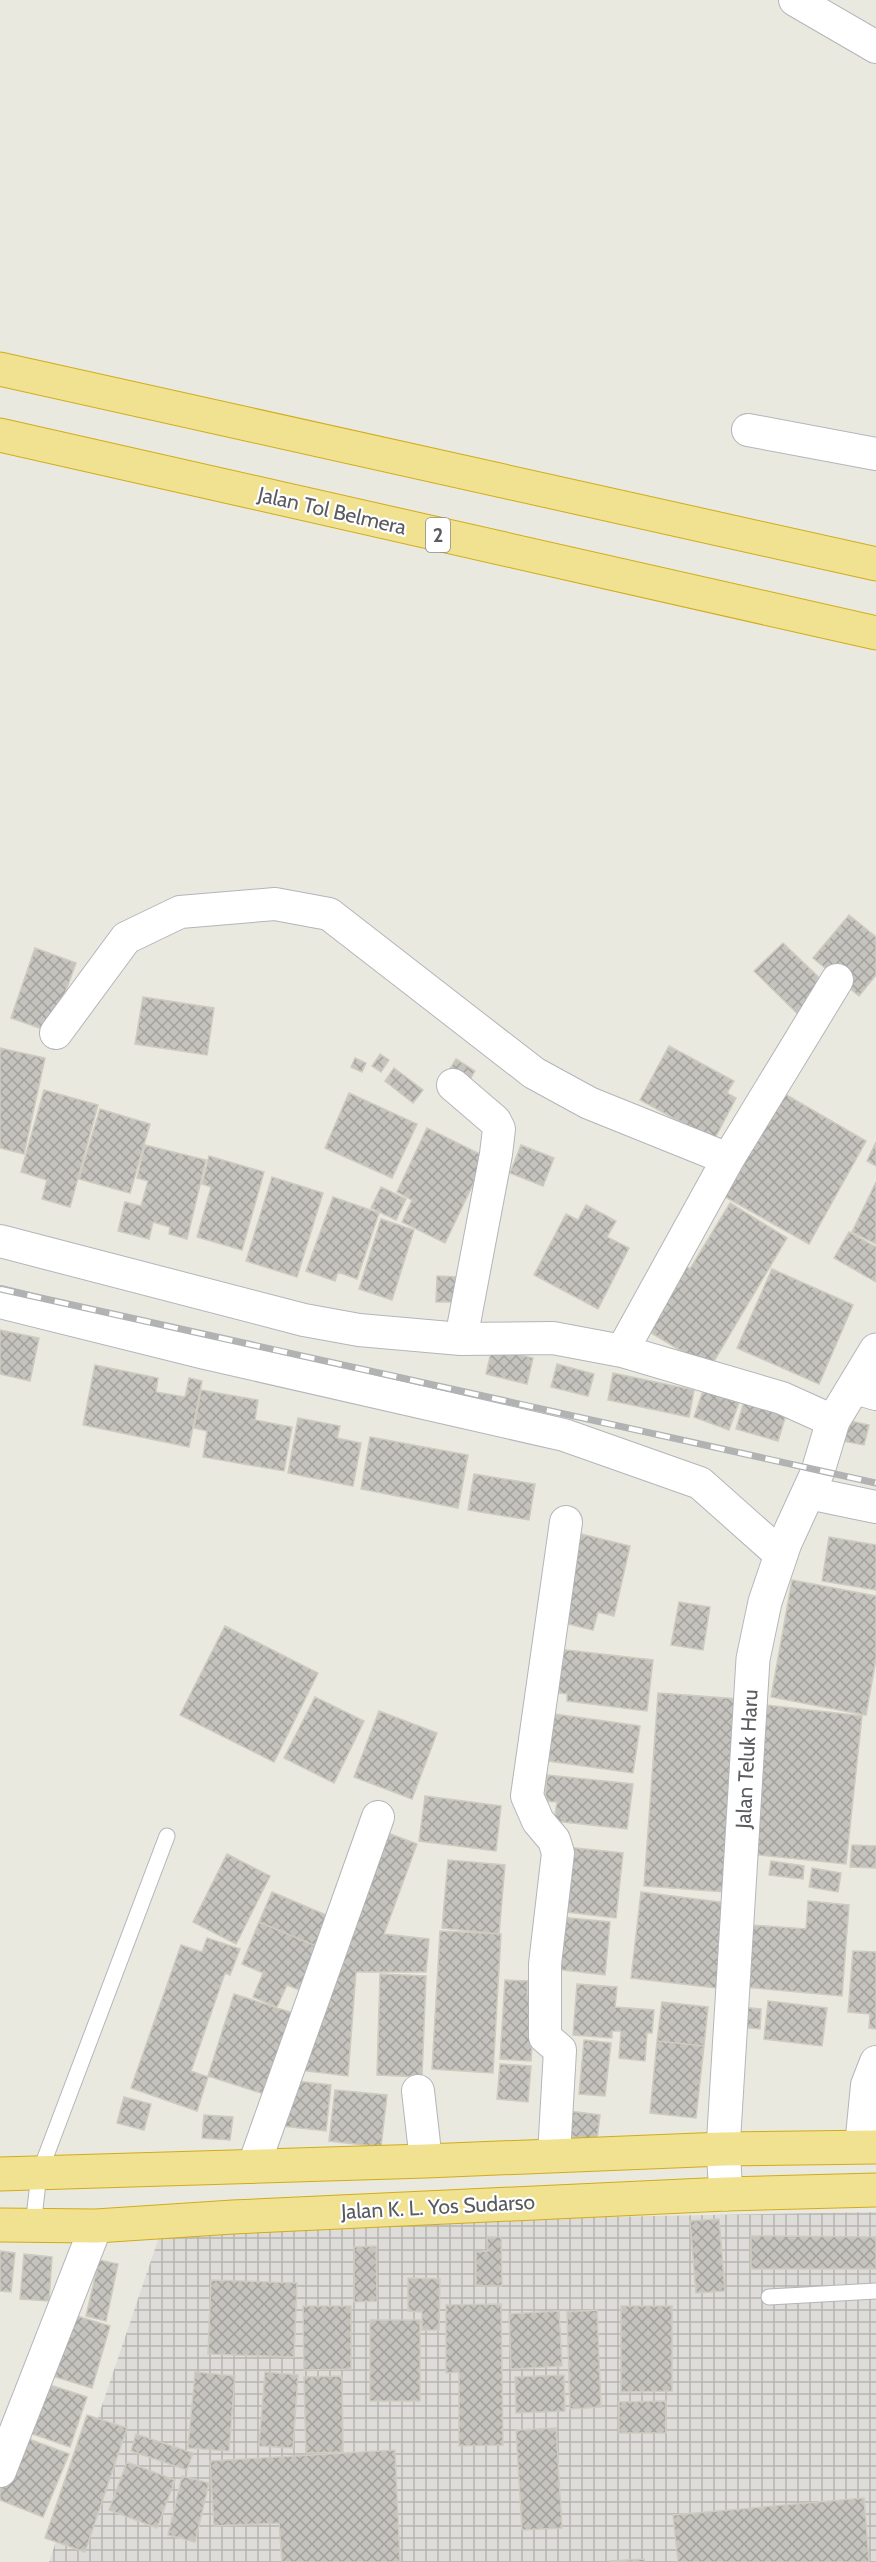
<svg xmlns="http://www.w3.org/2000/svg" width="876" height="2562" font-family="Cabin,sans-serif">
  <defs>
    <pattern id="industrial-grid" width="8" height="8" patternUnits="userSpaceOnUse" patternTransform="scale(1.5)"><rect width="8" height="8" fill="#dedcd8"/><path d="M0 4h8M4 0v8" fill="none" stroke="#b7b5b2"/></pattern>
    <pattern id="building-cross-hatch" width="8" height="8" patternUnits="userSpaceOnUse" patternTransform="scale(1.5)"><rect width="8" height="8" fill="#c5c3bd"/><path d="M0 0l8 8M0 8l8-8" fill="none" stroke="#a3a19d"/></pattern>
  </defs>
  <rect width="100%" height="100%" fill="#eae9e0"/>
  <path fill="url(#industrial-grid)" d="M876,2212v350h-827l114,-337z"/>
  <path fill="url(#building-cross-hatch)" stroke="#cecbbf" stroke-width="1.5" d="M849,915l27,22v38l-17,21 -46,-38z
    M783,943l47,45 -28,30 -48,-47z
    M35,948l41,15 -25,69 -40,-14z
    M143,997l71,11 -7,47 -72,-11z
    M669,1046l65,35 -7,12 9,5 -22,42 -74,-40z
    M0,1048l45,10 -21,96 -24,-6z
    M380,1054l9,6 -8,12 -9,-6z
    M355,1058l11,5 -4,9 -11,-5z
    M456,1059l19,12 -8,13 -19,-12z
    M394,1068l29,22 -10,13 -28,-22z
    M44,1090l54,15 -28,102 -28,-8 5,-19 -26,-8z
    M778,1090l88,51 -57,103 -89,-50z
    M349,1093l68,31 -25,54 -67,-30z
    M100,1109l50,15 -20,69 -51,-14z
    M427,1128l59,29 -41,86 -43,-21 10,-22 -15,-8z
    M876,1142v24l-9,-5z
    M145,1145l61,15 -19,79 -18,-5 1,-7 -17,-5 -4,17 -31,-8 7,-29 16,4 7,-25 -11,-3z
    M521,1145l33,13 -11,28 -33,-13z
    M209,1156l55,16 -22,78 -45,-13 14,-50 -9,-3z
    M272,1177l51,16 -26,84 -51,-16z
    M876,1182v62l-24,-12z
    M381,1187l25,12 -10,21 -25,-12z
    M333,1197l46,16 -22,66 -19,-7 -3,9 -29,-10z
    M730,1203l57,35 -77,130 -69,-41 38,-65 11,7z
    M586,1205l30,16 -9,16 22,11 -31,61 -64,-34 32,-61 12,6z
    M381,1219l33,11 -22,70 -33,-11z
    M849,1232l27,15v35l-42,-24z
    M772,1269l81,36 -34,79 -82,-36z
    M437,1276l21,1 -1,25h-21z
    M0,1330l39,8 -9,43 -30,-7z
    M492,1348l41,10 -6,26 -41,-10z
    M557,1364l37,10 -6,22 -37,-9z
    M95,1365l63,13 -2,14 29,5 4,-19 13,3 -13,66 -106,-22z
    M613,1373l81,17 -5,27 -81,-17z
    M705,1385l36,12 -12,33 -35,-13z
    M201,1390l57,10 -3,20 37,7 -8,44 -81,-14 4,-26 -13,-3z
    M746,1395l42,13 -10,33 -42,-12z
    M298,1418l42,8 -3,12 24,5 -8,43 -65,-13z
    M846,1420l23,5 -5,20 -22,-4z
    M370,1437l98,18 -10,53 -97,-19z
    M474,1474l61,10 -6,36 -61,-10z
    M581,1534l49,12 -16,70 -16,-4 -5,18 -33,-8z
    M829,1537l47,8v45l-54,-9z
    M792,1580l84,16v63l-10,56 -95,-18z
    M679,1602l31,5 -7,43 -32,-5z
    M225,1626l93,47 -44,89 -94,-47z
    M549,1648l104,12 -6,51 -80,-10v-7l-24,-3z
    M658,1693l82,6 -14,193 -82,-6z
    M315,1697l49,24 -30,62 -50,-25z
    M766,1705l96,11 -16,148 -97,-10z
    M379,1711l58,22 -25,66 -58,-22z
    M547,1713l93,13 -7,47 -92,-13z
    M547,1775l86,9 -6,45 -73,-8 3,-19 -12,-1z
    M425,1796l76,10 -5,45 -77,-10z
    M377,1829l40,15 -33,90 45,5 -3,33h-70l-8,104 -57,-7z
    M852,1845l24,1v22l-26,-1z
    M566,1847l57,6 -7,65 -58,-7z
    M227,1854l43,22 -34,68 -43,-22z
    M448,1860l57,5 -6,69 -57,-6z
    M771,1861l33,5 -1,13 -34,-4z
    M812,1868l29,5 -3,19 -29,-5z
    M272,1892l61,26 -12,30 -62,-26z
    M641,1892l86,11 -11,85 -85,-10z
    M808,1901l41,4 -7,91 -98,-9 6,-62 56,4z
    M560,1917l50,5 -5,53 -50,-6z
    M259,1922l62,26 -19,43 -15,-6 -10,22 -24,-10 10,-24 -21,-9z
    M440,1931l61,3 -8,139 -61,-4z
    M207,1938l33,11 -10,26 -5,-2 -34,98 17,6 -11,34 -66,-23 50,-143 21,7z
    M853,1951l23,1v77l-7,-1 1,-14 -22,-2z
    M380,1974l46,2 -4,101 -45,-2z
    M505,1980l23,1 -1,14 8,1 -4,65 -31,-2z
    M577,1984l40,3 -2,20 39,3 -2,23h-5l-2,28 -26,-3 2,-27h-9v7l-39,-3z
    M234,1994l59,19 -26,82 -59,-19z
    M768,2001l59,7 -5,38 -58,-7z
    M662,2002l46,5 -4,39 -47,-5z
    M740,2007l21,2 -1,20 -21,-2z
    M584,2040l27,3 -6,53 -26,-2z
    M657,2041l47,5 -8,72 -46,-5z
    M500,2064l31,2 -3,36 -31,-3z
    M288,2080l43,5 -5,46 -52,-6z
    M335,2090l52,5 -6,52 -52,-6z
    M124,2097l27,7 -7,26 -27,-7z
    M569,2111l31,4 -3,25 -31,-4z
    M204,2115l29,2 -3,23 -28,-2z
    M719,2219l6,72 -29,2 -6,-72z
    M751,2236l125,1v32h-125z
    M487,2237h14l1,49h-26v-34l12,-1z
    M376,2246l1,55 -23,1v-55z
    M0,2251l15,2 -4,39 -11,-1z
    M24,2254l28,3 -3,44 -29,-2z
    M99,2260l19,4 -12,57 -20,-5z
    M408,2278l32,1 -1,51h-17v-18l-14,-1z
    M211,2280l86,3 -3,74 -86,-3z
    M501,2304l2,141 -44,1v-74l-13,1v-68z
    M303,2306h48v63l-47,1z
    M621,2306h51v85l-51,1z
    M597,2310l4,97 -31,2 -3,-97z
    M559,2311l3,55 -51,3 -2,-55z
    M67,2313l43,13 -18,62 -43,-13z
    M370,2320h50v81h-50z
    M195,2372l40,4 -6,75 -41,-3z
    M265,2372l33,3 -5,73 -34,-2z
    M564,2375l1,36 -49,2 -1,-36z
    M342,2376l1,76 -37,1 -2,-76z
    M41,2382l46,15 -17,50 -46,-16z
    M666,2401v32h-47v-31z
    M87,2415l40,13 -42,124 -40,-14z
    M556,2428l6,100 -40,2 -6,-100z
    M136,2434l57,19 -6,17 -56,-19z
    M21,2436l48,18 -26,63 -43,-17v-11z
    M395,2450l5,112h-118l-3,-39 -65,3 -4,-65z
    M127,2462l48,18 -18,48 -48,-18z
    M182,2476l27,7 -14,59 -27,-7z
    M864,2498l5,64h-191l-5,-47z
    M644,2559l1,3h-35v-1z"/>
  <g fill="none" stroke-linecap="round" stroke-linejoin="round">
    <g stroke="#b3b5b9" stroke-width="17">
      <path id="lane" d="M33,2226l6,-52 128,-338
        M769,2297l107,-6"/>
    </g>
    <g stroke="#b3b5b9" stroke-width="34">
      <path id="street" d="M795,0l81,47
        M748,430l128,24
        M56,1033l70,-95 54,-26 95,-8 54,10 205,159 55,30 139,56
        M453,1085l42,36 4,8 -3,25 -35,185
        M0,1241l304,79 55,10 102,9 92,-1 69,13 160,47 51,23
        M0,1302l205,51 359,82 136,48 81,72
        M622,1351l106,-192 109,-179
        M855,1388l21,6
        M809,1493l67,14
        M418,2091l8,70
        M861,2147l6,-62 9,-23
        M554,2155l6,-105 -15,-13v-73l13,-111 -4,-13 -16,-19 -11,-25 39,-274
        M254,2165l124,-348
        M0,2471l96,-245"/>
    </g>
    <g stroke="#b4b6bb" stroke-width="35">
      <path id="secondary" d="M726,2194l-3,-45 30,-490 12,-57 20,-59 33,-72 15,-50 43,-71"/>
    </g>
    <g stroke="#d2ab18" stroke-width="35">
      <path id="highway" d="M0,369l876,195
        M0,435l876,198
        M0,2174l426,-13 297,-12 153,-2
        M0,2225l96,1 137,-9 493,-23 150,-4"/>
    </g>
    <use href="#lane" stroke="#fff" stroke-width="15"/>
    <use href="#street" stroke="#fff" stroke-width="32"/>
    <use href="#secondary" stroke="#fff" stroke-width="33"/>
    <use href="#highway" stroke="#f0e291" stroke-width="33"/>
    <g stroke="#b1b2b2" stroke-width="7">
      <path id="rail" d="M0,1289l876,194"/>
    </g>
    <use href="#rail" stroke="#fff" stroke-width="4.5" stroke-dasharray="14" stroke-linecap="butt"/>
  </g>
  <g text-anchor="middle" stroke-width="4.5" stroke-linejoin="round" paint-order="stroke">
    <rect fill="#fff" stroke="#8b8c8f" stroke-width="1.5" x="426" y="518" width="24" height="34" rx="4.5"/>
    <g font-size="20" font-weight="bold" fill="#595b5f">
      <text x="438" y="542">2</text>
    </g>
    <g font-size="21" fill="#595b5f" stroke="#fff">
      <text transform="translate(332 511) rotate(13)" y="7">Jalan Tol Belmera</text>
      <text transform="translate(747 1759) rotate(-87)" y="7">Jalan Teluk Haru</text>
      <text transform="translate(438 2207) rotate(-3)" y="7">Jalan K. L. Yos Sudarso</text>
    </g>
  </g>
</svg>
